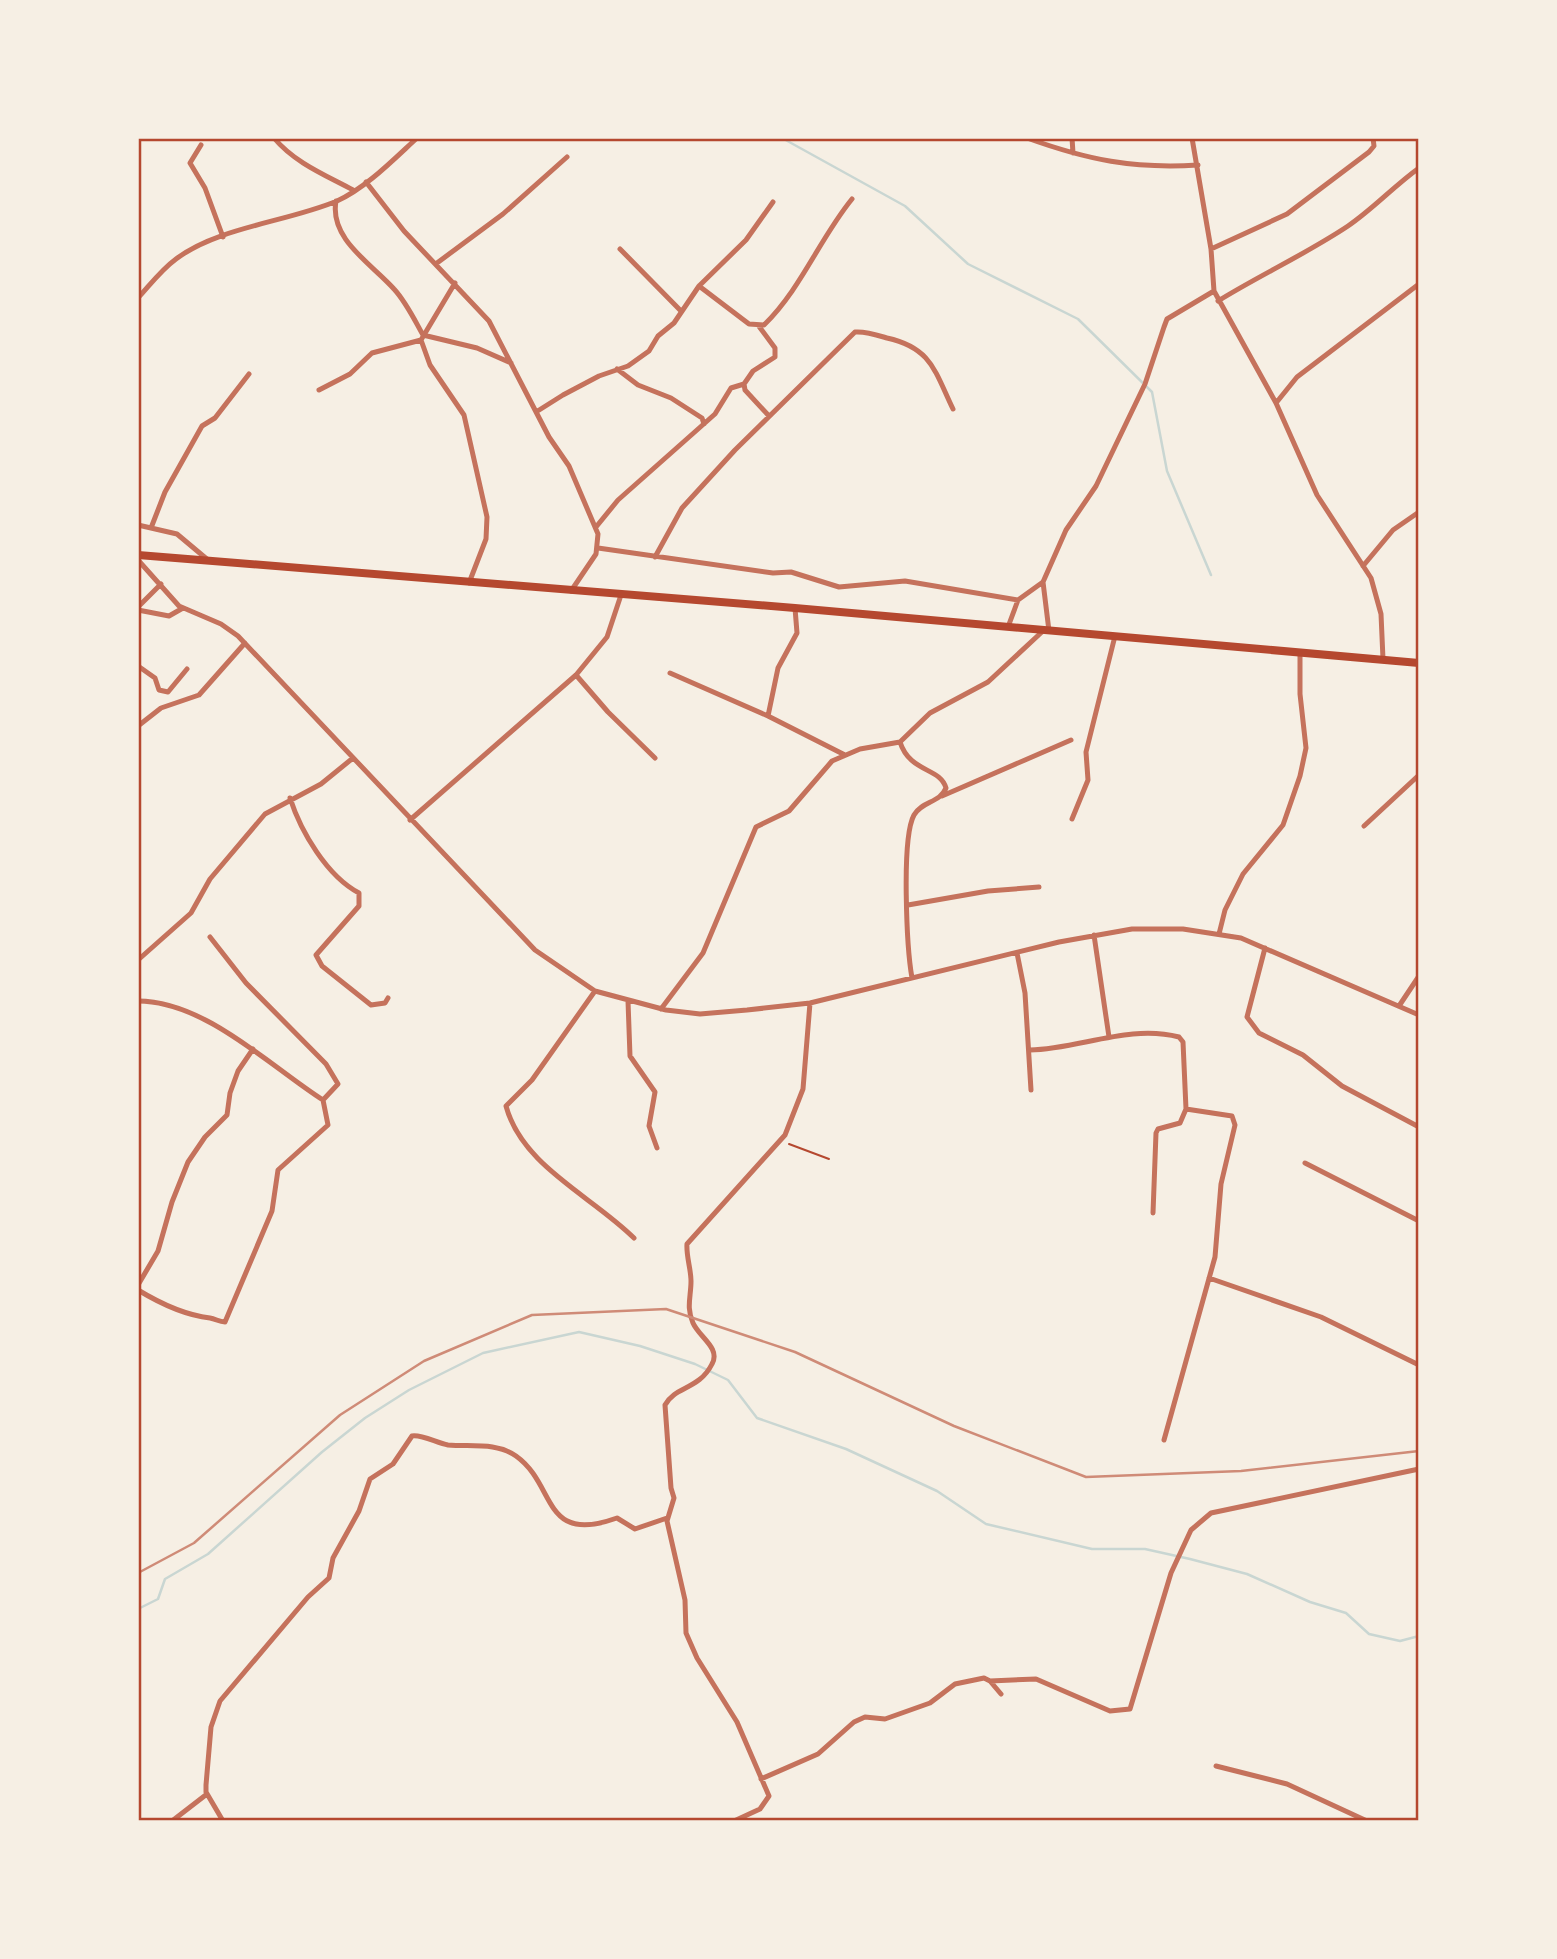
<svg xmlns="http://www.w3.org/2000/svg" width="1557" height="1959" font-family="'IBM Plex Sans',sans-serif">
  <rect width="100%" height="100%" fill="#f6efe4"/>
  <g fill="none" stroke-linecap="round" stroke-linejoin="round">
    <path stroke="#c9d6d2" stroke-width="2.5" d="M782,138l123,68 63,58 110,55 74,73 15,79 44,104
      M138,1609l20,-10 7,-20 43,-25 114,-102 43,-34 44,-28 74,-37 96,-21 61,14 55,18 33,16 29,38 89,31 91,42 49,33 106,25h53l45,10 57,15 63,28 36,11 23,21 31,7 19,-5"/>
    <path stroke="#b5482f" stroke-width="2" d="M789,1144l40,15"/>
    <path stroke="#c5725c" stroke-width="5" d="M274,138c21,25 51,37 79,52
      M1027,138c61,22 106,31 171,27
      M1072,138l1,15
      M1192,138l19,111 3,42 62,112 41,92 54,83 10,36 2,45
      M201,145l-11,18 15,25 18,49
      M366,182l38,49 85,90 60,116 20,29 29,68 -2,20 -25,37
      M336,201c-7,38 36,63 58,88 12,13 20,30 29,46l54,13 34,15
      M620,249l61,62
      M1211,249l76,-35 82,-62 5,-6 -1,-8
      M437,263l66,-49 64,-57
      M455,283l-34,57 9,25 34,50 23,102 -1,22 -17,44
      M699,286l50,38 15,1c37,-36 56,-87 88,-126
      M138,298c12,-13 23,-28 38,-39 42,-32 111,-37 161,-58 29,-13 57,-42 80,-63
      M1218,301c42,-26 88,-47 130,-75 25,-17 46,-40 71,-58
      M617,369l21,16 33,13 31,20 2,6
      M744,384l1,6 24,26
      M319,390l31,-16 22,-21 49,-13
      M1276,403l21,-26 122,-93
      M536,412l27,-17 36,-19 29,-10 21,-15 9,-15 16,-13 25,-37 47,-46 27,-38
      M138,525l39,9 31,26
      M596,527l22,-27 97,-86 16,-26 13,-4 9,-13 22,-14v-9l-17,-23
      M151,528l14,-36 37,-66 13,-8 34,-44
      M598,548l175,25 18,-1 48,15 66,-6 113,19
      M655,557l27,-49 53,-58 120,-118c10,-1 22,3 32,6 45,10 48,34 66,71
      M138,560l41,46 42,18 17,12 297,314 60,41 71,19 34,4 47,-4 63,-7 249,-61 73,-13h51l58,9 178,77
      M1363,566l30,-36 26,-18
      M138,607l23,-23
      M138,610l31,6 14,-8
      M1008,627l10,-27 25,-18
      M1049,631l-6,-49 23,-52 30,-44 49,-102 19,-57 3,-8 47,-28
      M138,666l17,12 4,12 9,2 19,-23
      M670,673l98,43 75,38
      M576,675l32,37 47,46
      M768,716l10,-48 19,-35 -2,-25
      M138,726l23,-18 38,-13 46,-52
      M900,742c10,31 40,25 46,46 -6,15 -24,13 -32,27 -13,24 -7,135 -2,163
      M942,796l129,-56
      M290,798c11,34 37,78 69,95v13l-43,49 6,11 49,39 14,-2 3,-5
      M1072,819l16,-39 -2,-28 29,-116
      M410,820l166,-145 31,-38 14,-42
      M1364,826l55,-51
      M908,905l80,-14 51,-4
      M1219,934l6,-24 18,-36 40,-49 17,-49 6,-28 -6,-54v-42
      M1094,935l15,102
      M1265,948l-18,69 12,16 44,22 39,31 77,41
      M1017,953l8,40 6,97
      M138,960l53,-47 19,-34 55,-65 56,-30 32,-26
      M595,991l-63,89 -26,26c16,60 86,90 128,132
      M138,1001c67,0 133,66 185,99l15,-16 -12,-20 -80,-81 -36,-46
      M628,1001l2,55 25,36 -6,34 8,22
      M1399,1006l20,-30
      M661,1009l42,-56 53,-126 33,-16 43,-50 28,-12 40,-7 30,-29 58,-31 56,-52
      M1030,1050c49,-1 99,-26 149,-13l4,5 3,67 -6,14 -22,6 -2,4 -3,80
      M1305,1163l114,58
      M1209,1278l112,39 98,48
      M138,1285l20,-34 14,-49 16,-40 17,-25 22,-22 3,-22 8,-22 15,-22
      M138,1290c23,14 46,25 72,28 6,1 9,4 15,4l47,-111 6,-41 50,-45 -5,-25
      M1164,1440l51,-183 6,-73 14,-59 -3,-9 -46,-7
      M990,1681l46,-2 74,32 20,-2 41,-136 20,-43 20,-17 208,-44
      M1216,1766l71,18 80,37
      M761,1779l57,-25 36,-32 11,-5 20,2 45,-16 25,-19 29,-6 6,3 11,13
      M172,1821l35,-27
      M223,1821l-17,-29v-7l5,-58 9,-26 88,-104 21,-19 4,-20 26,-47 11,-32 23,-15 19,-28c9,-2 25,7 36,9 23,2 48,-3 68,11 41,29 25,89 101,62l18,11 32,-11
      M734,1821l26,-12 9,-13 -32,-74 -40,-64 -11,-25 -1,-33 -18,-79 7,-23 -3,-10 -6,-83c10,-19 34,-15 47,-41 9,-16 -13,-27 -19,-41 -7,-16 -2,-26 -2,-42 0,-12 -5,-25 -4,-37l98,-109 18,-46 7,-86"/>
    <path stroke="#b5482f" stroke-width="8" d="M138,555l657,53 624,55"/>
    <path stroke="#cf8b77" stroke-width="2.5" d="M138,1573l56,-30 146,-128 84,-54 108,-46 134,-6 129,43 159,74 132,51 155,-6 178,-20"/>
  </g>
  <rect width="1557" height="1959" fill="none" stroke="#f6efe4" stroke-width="280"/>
  <rect x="140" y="140" width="1277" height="1679" fill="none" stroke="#b5482f" stroke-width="2.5"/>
</svg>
